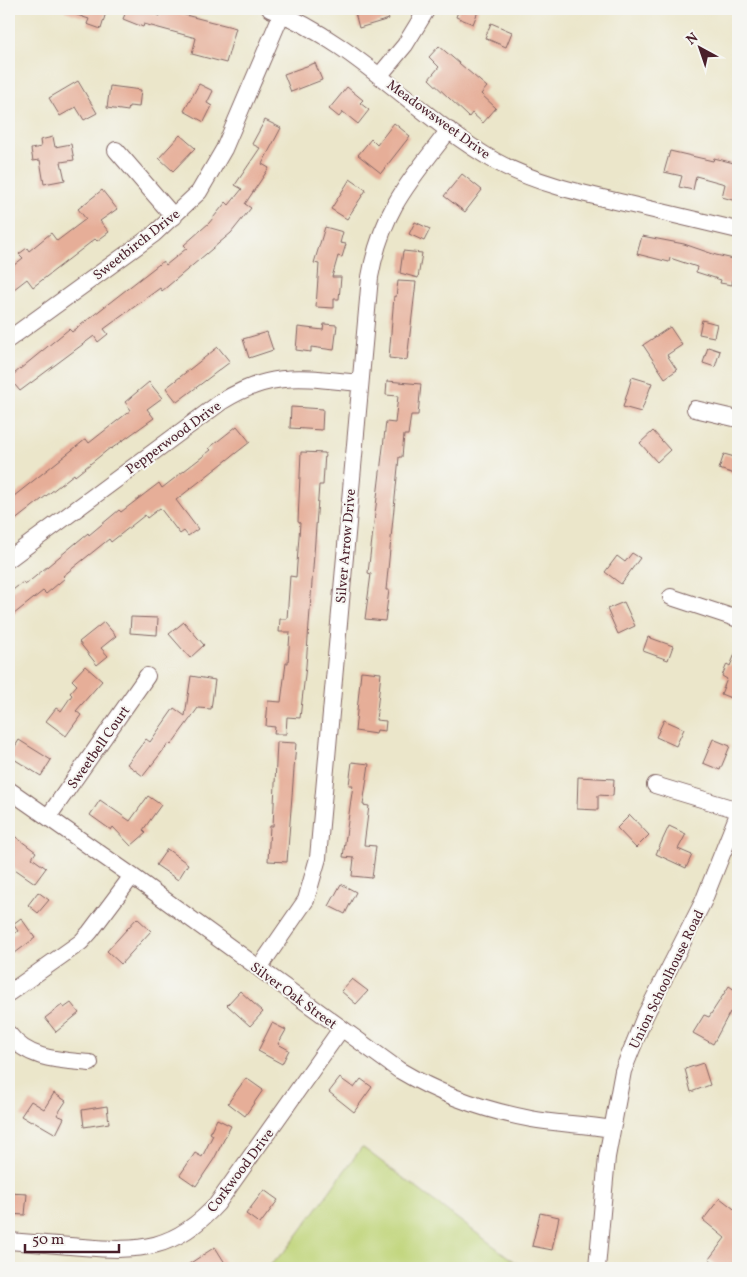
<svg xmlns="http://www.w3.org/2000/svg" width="747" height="1277" font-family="Vollkorn,serif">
  <rect width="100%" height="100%" fill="#f6f6f2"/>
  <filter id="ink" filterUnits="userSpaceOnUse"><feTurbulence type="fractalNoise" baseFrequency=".02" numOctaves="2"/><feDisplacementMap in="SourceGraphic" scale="10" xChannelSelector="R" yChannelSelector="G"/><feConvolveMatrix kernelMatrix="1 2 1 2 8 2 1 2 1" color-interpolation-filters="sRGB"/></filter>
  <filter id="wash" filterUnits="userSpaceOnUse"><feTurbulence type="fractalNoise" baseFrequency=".0096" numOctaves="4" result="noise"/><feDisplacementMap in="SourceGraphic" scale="20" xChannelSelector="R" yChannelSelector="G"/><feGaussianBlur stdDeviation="1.12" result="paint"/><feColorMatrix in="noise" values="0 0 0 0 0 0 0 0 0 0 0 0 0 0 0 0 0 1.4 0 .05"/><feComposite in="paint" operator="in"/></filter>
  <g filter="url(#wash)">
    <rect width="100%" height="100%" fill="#ebe6ca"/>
    <path fill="#bfd478" stroke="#847a52" d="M362,1147l161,121h-256l21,-20z"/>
    <g id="blocks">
      <path fill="#e6ae98" d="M65,9h42l-6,20 -14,-5 2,-5 -24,-8z
        M127,9h16l17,7 2,-7 74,19 -10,35 -34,-9 4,-16 -52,-14 -1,3 -20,-8z
        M354,9h32l3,10 -30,9z
        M459,9h20l-6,15 -17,-7z
        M491,23l21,9 -6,15 -21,-9z
        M439,46l48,41 -6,7 15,14 -13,15 -11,-10 -3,4 -40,-38 10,-12 -10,-10z
        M315,63l7,17 -31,12 -7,-18z
        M78,81l19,32 -13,7 -8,-13 -16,9 -11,-18z
        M199,84l14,7 -6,12 5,3 -8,16 -20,-11z
        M110,86l31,4 -2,17 -10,-1 -1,5 -21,-3z
        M347,87l16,13 -3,3 9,7 -11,14 -15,-12 -4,5 -10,-8z
        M265,120l16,8 -19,36 7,4 -24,36 6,4 -20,25 -69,58 -2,-3 -56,41 4,5 -10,8 -4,-6 -74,55 -11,-13 60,-49 3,3 91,-71 3,4 21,-17 -3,-3 25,-22 17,-21 3,3 13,-16 -7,-4 25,-37 -8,-4z
        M394,123l16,13 -29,37 -23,-18 13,-16 6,6z
        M180,135l15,13 -22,23 -14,-13z
        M53,137l2,10 16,-3 3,16 -13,2 4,18 -21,4 -4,-24 -7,1 -2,-12 10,-2 -1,-7z
        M670,151l43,10 1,-3 24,6 -2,37 -14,-4 3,-13 -29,-8 -3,14 -14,-3 3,-11 -18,-4z
        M462,174l20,16 -17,22 -21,-16z
        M350,179l16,11 -19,29 -16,-10z
        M102,190l15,19 -17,12 9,11 -12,9 -2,-2 -62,48 -6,-8 -18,14v-24l14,-11 -4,-4 8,-6 2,3 22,-18 6,8 29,-22 -8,-10z
        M415,222l15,7 -6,12 -15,-7z
        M325,227l18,5 -3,11 6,1 -4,13 -4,-1 -6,21h9l-2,22h-5v9l-18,-1 3,-43 -5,-1z
        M642,236l42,8 32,11 22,5v18l-5,-1 -1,8 -12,-2 1,-3 -25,-8 1,-5 -27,-9 -1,4 -32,-8z
        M403,251l19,2 -4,25 -18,-5z
        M398,281l18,1 -9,78 -18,-2 5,-62 2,1z
        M702,320l15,4 -3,13 -15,-3z
        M324,324l13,1 -3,25 -23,-3v5l-15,-2 2,-23 25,3z
        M670,327l12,18 -15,10 10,15 -12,8 -22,-33z
        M267,332l6,18 -24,8 -6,-19z
        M218,347l12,15 -53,40 -11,-14z
        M708,347l12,4 -5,16 -12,-4z
        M632,377l20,6 -11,29 -18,-5z
        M387,381l34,3 -3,31h-7l-3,20h-4l-2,22h-3l-13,133h3l-4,31 -20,-2 6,-45 -3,-1 18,-151 9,1 3,-27 -12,-1z
        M149,382l13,16 -15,11 7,9 -43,31 -1,-1 -35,28 -1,-2 -65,51v-25l77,-61 3,4 42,-33 -6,-8z
        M291,407l32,2 -1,21 -32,-2z
        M237,426l13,16 -74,58 22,29 -10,7 -4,-5 -4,3 -20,-26 -13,10 -2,-3 -34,27 -2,-3 -46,37 2,2 -19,16 -3,-3 -34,27v-25l14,-11 2,3 63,-52 1,2 30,-25 2,2 38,-29 3,5 49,-38 -2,-2z
        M653,431l17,19 -13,12 -17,-19z
        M301,452l24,1 -2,32h-4l-13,181 -6,52 -13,-1 -1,17h-12l1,-7 -9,-1 2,-25 13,1 5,-39h2l2,-31h-11l1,-13h7l3,-43 6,1 4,-54 -2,-1z
        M724,454l14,4v17l-19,-6z
        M632,553l8,5 -19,26 -16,-12 12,-16 8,6z
        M624,602l11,24 -17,8 -11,-25z
        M131,617l27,1 -1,17 -27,-2z
        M104,622l12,14 -15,12 7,8 -11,9 -18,-23z
        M184,622l20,23 -14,13 -21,-24z
        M648,637l25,9 -5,14 -25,-9z
        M738,647v54l-17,-7 6,-15 -5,-3 5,-12 3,2z
        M85,666l17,15 -26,30 5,4 -15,21 -20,-15 10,-13 5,3 11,-16 -2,-2 7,-8 -5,-5z
        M361,671l20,2 -5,47 10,1 -1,10 -8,-1 -1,4 -21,-3z
        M191,676l24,4 -4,29 -13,-1 -27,37 -2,-2 -26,33 -16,-12 19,-25 4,3 24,-34 11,8z
        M664,720l20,9 -8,17 -20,-9z
        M713,739l17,7 -10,24 -17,-7z
        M19,740l32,20 -10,16 -32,-20z
        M277,742l19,1 -9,119 -19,-1 2,-35h3z
        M352,762l17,2 -6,41 6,1 -5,39 12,1 -4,32 -20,-2 2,-18 -11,-1 10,-72h-4z
        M578,777l36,2 -1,17 -15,-1v15l-21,-1z
        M148,796l13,9 -18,25 3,3 -15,13 -18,-19 -2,3 -21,-15 10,-15 30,21z
        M630,815l19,20 -13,13 -19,-20z
        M669,826l17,8 -8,15 14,6 -6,13 -30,-14z
        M9,832l27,20 -4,6 14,10 -11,15 -26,-18z
        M167,849l21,15 -10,16 -22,-15z
        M341,884l15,8 -11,22 -16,-8z
        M38,892l11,8 -11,13 -10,-8z
        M21,918l14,20 -20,15 -6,-9v-6l9,-7 -5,-7z
        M137,918l14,13 -30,33 -14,-13z
        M352,979l16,12 -12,13 -15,-13z
        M729,986l9,6v15l-5,7 -3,-2 -17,32 -20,-11 11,-18 5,2z
        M240,991l23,21 -13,14 -23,-21z
        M71,1003l8,10 -23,19 -11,-14 17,-13 2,3z
        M272,1023l14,7 -8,14 11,6 -7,14 -24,-13z
        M703,1063l7,22 -19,7 -6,-23z
        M246,1078l17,12 -18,26 -17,-13z
        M340,1078l14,10 7,-9 11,8 -18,25 -25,-20z
        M54,1093l12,8 -9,14 7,3 -8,16 -24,-14 -1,2 -10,-6 10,-15 13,8z
        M107,1106l2,17 -25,4 -2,-17z
        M217,1119l14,7 -17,33 -18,27 -16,-11 15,-22 7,4 11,-22 -3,-2z
        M264,1190l14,10 -18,24 -14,-10z
        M9,1193l18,1 -2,21 -16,-1z
        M720,1198l18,14v45l-9,11h-8l-12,-9 16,-21 -22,-18z
        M540,1213l19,4 -7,33 -20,-4z
        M215,1247l10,16 -7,5h-35z"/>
    </g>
  </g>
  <g filter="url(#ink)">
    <use href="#blocks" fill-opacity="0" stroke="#826563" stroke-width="1"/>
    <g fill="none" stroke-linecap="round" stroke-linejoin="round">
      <g stroke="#826563" stroke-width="18">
        <path id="minor" d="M270,9c86,33 146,107 225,152 40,22 85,32 129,42 38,9 76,18 114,27
          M380,75l25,-30 22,-36
          M116,150l58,67
          M9,339l145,-105 45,-42 25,-43 58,-136
          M695,409l43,10
          M9,559l212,-157c51,-32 83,-24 139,-19
          M671,597l67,22
          M655,785l83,25
          M9,790l123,86 267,194c42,25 84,40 132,49 26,5 53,5 80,10
          M48,817l99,-141
          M259,968l47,-68 12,-42 52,-581c12,-67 39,-95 79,-147
          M9,993l72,-51 9,-10 42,-56
          M9,1034c19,26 51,26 81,29
          M9,1241c24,2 48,4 73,6 58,5 93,3 135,-43l124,-175
          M597,1268l10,-111 16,-86 22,-55 58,-114 35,-88"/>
      </g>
      <use href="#minor" stroke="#fff" stroke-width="16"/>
    </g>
  </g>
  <g text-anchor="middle" stroke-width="4" stroke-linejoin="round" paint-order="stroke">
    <g font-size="14" fill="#4a1f2b" stroke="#f6f6f2">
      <text transform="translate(439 119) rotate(36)" y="5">Meadowsweet Drive</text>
      <text transform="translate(136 244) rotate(-38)" y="5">Sweetbirch Drive</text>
      <text transform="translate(173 437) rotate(-36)" y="5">Pepperwood Drive</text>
      <text transform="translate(345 546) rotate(-85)" y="5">Silver Arrow Drive</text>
      <text transform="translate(98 747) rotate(-55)" y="5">Sweetbell Court</text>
      <text transform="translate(666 979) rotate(-64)" y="5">Union Schoolhouse Road</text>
      <text transform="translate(294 995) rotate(36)" y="5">Silver Oak Street</text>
      <text transform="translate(240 1170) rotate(-53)" y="5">Corkwood Drive</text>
    </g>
  </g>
  <rect width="747" height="1277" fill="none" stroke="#f6f6f2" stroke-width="30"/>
  <g transform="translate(700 48) rotate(320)" stroke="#f6f6f2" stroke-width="4" paint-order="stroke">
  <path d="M0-4L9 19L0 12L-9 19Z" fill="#4a1f2b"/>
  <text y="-8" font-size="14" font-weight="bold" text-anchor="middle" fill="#4a1f2b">N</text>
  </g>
  <path d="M25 1244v8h94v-8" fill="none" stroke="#4a1f2b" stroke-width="2.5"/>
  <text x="32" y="1244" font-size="15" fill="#4a1f2b" stroke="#f6f6f2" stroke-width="4" paint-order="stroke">50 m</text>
</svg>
